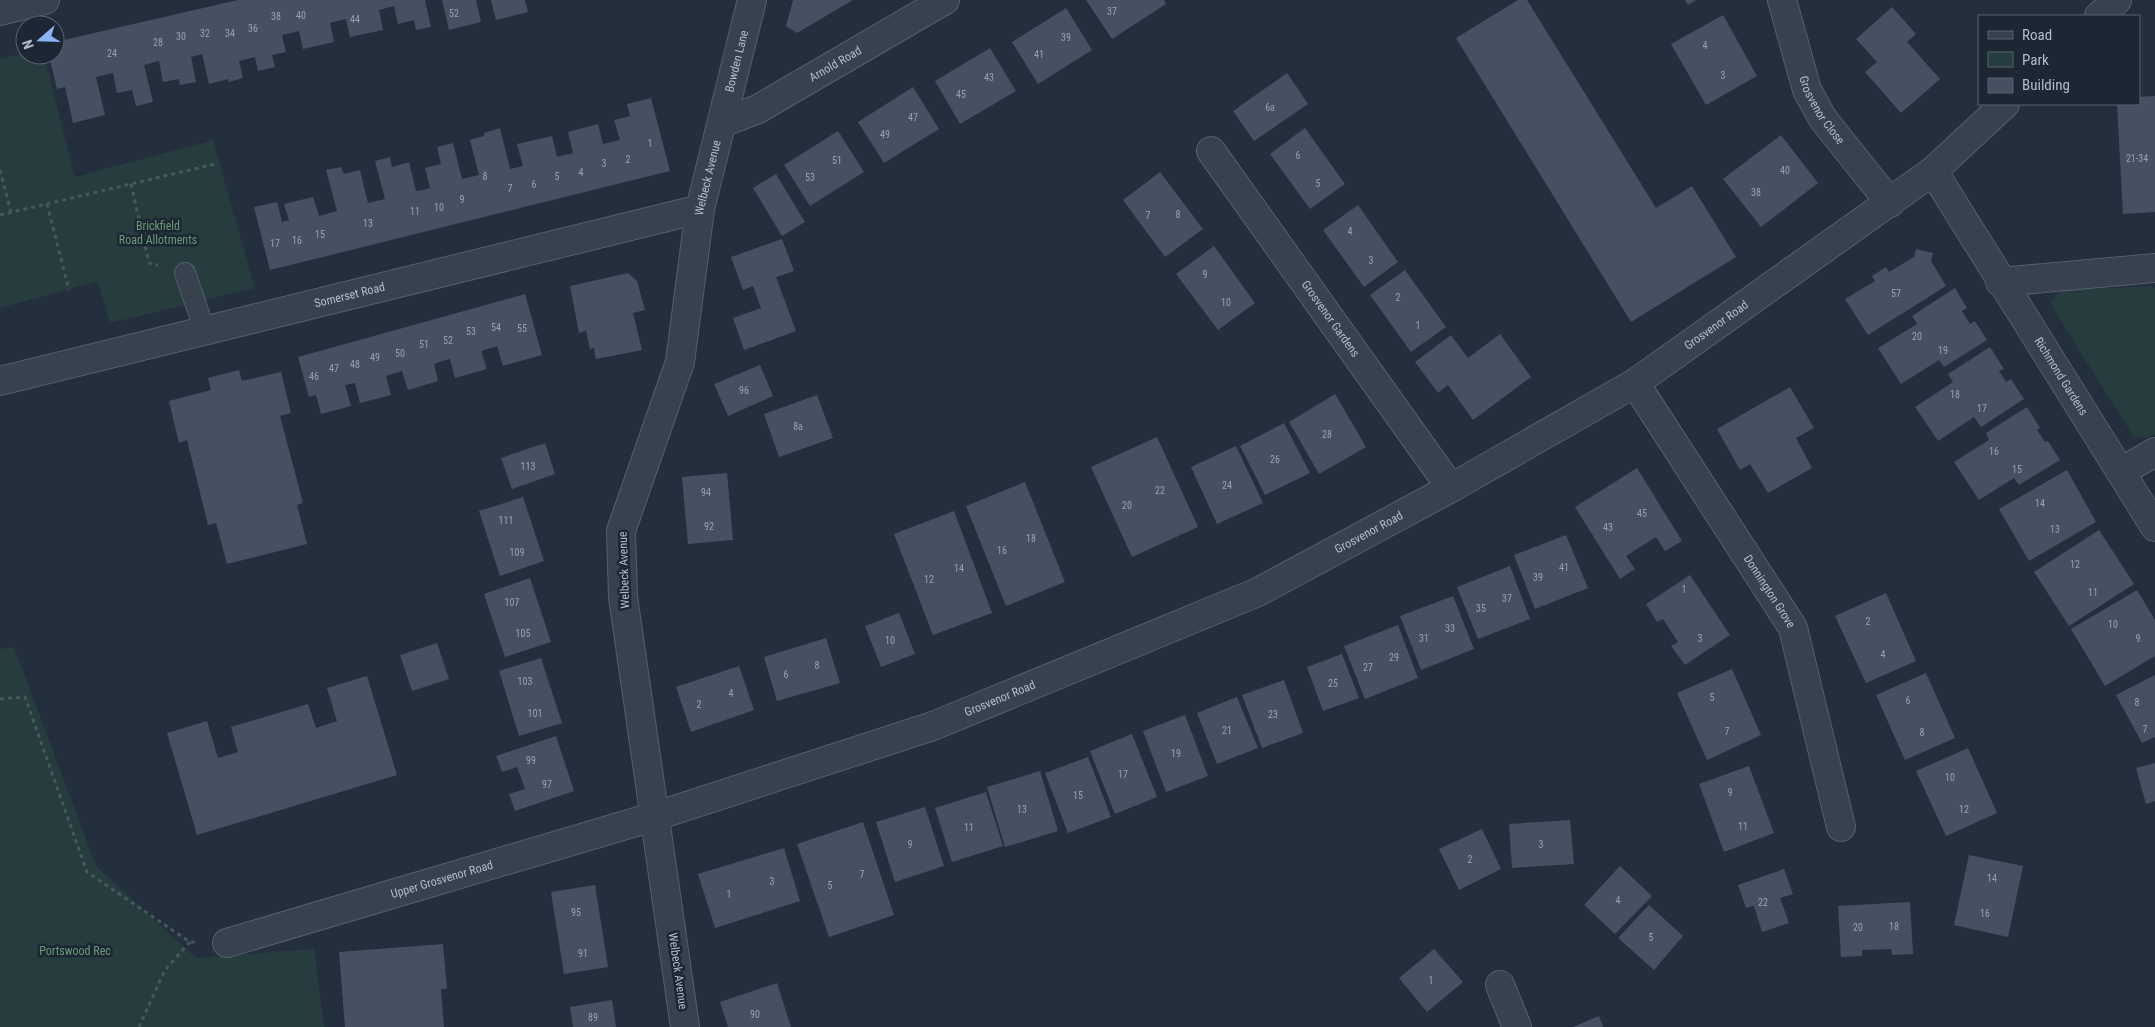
<svg xmlns="http://www.w3.org/2000/svg" width="2155" height="1027" font-family="'Roboto Condensed',sans-serif">
  <rect width="100%" height="100%" fill="#242f3e"/>
  <path fill="#263c3f" d="M25,53v2h19l31,122 138,-37 42,148 -145,35 -12,-42 -98,27v-249z
    M2152,286l3,2v146l-7,4 -14,-1 -79,-125 -4,-10 6,-8 6,-4z
    M14,647l82,219 100,92 118,-9 10,78h-324v-378z"/>
  <path fill="#455162" d="M238,0h187l6,27 -15,3 -2,-10 -16,4 -4,-18 -15,4 4,20 -33,7 -4,-18 -16,4 4,19 -31,7 -4,-18 -17,4 4,17 -14,3 3,12 -17,4 -3,-14 -16,4 4,17 -14,4 -1,-3 -19,5 -7,-30 -11,3 5,25 -16,3 -1,-6 -16,3 -4,-21 -15,4 9,37 -17,4 -4,-16 -15,3 -4,-20 -17,4 9,38 -32,8 -8,-36 -8,2 -8,-34h6v-13z
    M442,0h34l5,22 -32,8z
    M491,0h34l3,12 -32,8z
    M793,0h60l-56,33 -11,-7z
    M1086,0h78l2,4 -54,35z
    M1518,0h9l129,208 36,-22 44,71 -105,65 -175,-284z
    M1685,0h11l-8,5z
    M1892,7l24,27 -9,8 33,37 -39,34 -36,-41 12,-10 -21,-23z
    M1066,8l26,42 -54,34 -26,-42z
    M1723,15l34,61 -51,29 -35,-61z
    M990,48l26,43 -56,33 -25,-43z
    M1287,73l21,31 -54,37 -21,-30z
    M913,87l26,42 -55,34 -26,-41z
    M2155,96v116l-32,2 -6,-110h22v-7z
    M651,98l19,73 -400,99 -16,-63 23,-5 5,20 7,-2 -5,-16 29,-7 6,19 18,-5 -11,-41 15,-3 3,7 16,-4 8,33 17,-4 -10,-38 15,-4 2,10 17,-5 7,29 6,-1 8,-2 -5,-20 16,-4 -4,-17 16,-4 9,36 17,-4 -9,-35 14,-4v-3l16,-5 10,41 13,-3 -6,-22 35,-8 5,21 16,-4 -5,-21 30,-8 5,20 17,-4 -6,-20 16,-4 -3,-12z
    M1305,128l40,56 -35,25 -40,-55z
    M838,131l26,41 -54,34 -26,-41z
    M1781,135l37,48 -57,44 -38,-48z
    M1160,172l43,57 -38,28 -42,-57z
    M776,174l29,48 -23,14 -29,-48z
    M1358,205l40,57 -34,25 -41,-57z
    M782,239l12,32 -18,6 20,54 -52,19 -11,-32 28,-10 -8,-22 -10,4 -12,-33z
    M1214,246l41,57 -37,27 -42,-56z
    M1916,249l17,4 -2,8 15,25 -78,49 -23,-36 30,-18 -3,-5 14,-9 3,5 25,-15z
    M1405,270l41,57 -35,25 -41,-57z
    M628,273l9,8 8,29 -12,3 9,37 -46,9 -2,-11 -4,1 -4,-18 -7,2 -9,-47z
    M1955,288l12,20 -5,3 8,13 5,-3 12,19 -43,27 -5,-7 -38,24 -23,-36 39,-24 -5,-8z
    M525,294l17,61 -39,11 -6,-20 -16,5 6,18 -32,9 -5,-19 -8,2 -8,3 4,17 -30,9 -6,-19 -16,5 5,19 -31,8 -5,-20 -10,2 6,21 -30,8 -5,-19 -7,2 -11,-40z
    M1500,334l31,43 -58,43 -25,-35 -10,8 -23,-31 36,-27 17,23z
    M1990,347l14,22 -5,2 7,11 5,-3 13,20 -43,28 -7,-10 -36,24 -23,-34 38,-25 -5,-8z
    M760,365l13,31 -45,20 -14,-32z
    M239,370l3,11 39,-9 10,41 -11,3 23,87 -6,2 10,39 -80,20 -11,-41 -8,2 -21,-85 -8,3 -10,-42 42,-11 -3,-12z
    M1790,387l24,41 -18,10 16,30 -44,25 -18,-29 -10,6 -23,-41z
    M1335,394l31,53 -47,27 -30,-52z
    M817,395l16,43 -54,19 -15,-43z
    M2027,407l13,21 -3,2 8,12 3,-1 12,19 -41,25 -5,-7 -35,22 -25,-38 35,-22 -3,-7z
    M1284,423l26,50 -45,22 -25,-49z
    M1157,437l41,90 -66,30 -41,-90z
    M545,443l10,31 -43,15 -11,-31z
    M1236,446l27,57 -46,21 -26,-57z
    M1637,468l45,73 -17,10 -9,-14 -30,19 9,13 -15,10 -45,-72z
    M2067,470l29,52 -67,39 -30,-52z
    M727,473l6,67 -45,4 -6,-67z
    M1025,482l40,100 -59,24 -40,-100z
    M523,497l21,64 -44,15 -21,-65z
    M954,511l38,102 -59,22 -39,-101z
    M2099,530l35,54 -65,42 -35,-54z
    M1566,535l22,53 -53,21 -21,-54z
    M1510,566l20,53 -52,20 -21,-52z
    M1690,575l40,60 -45,30 -14,-19 7,-4 -15,-23 -6,3 -11,-18z
    M530,578l21,64 -46,15 -21,-63z
    M2137,590l18,30v36l-50,30 -34,-57z
    M1886,593l30,68 -50,22 -31,-67z
    M1453,596l21,53 -53,21 -21,-54z
    M899,613l16,41 -34,13 -16,-41z
    M1398,625l20,53 -53,21 -21,-53z
    M826,638l14,45 -63,18 -13,-44z
    M437,643l12,36 -37,12 -12,-36z
    M1342,654l17,44 -36,13 -16,-44z
    M541,658l21,65 -43,13 -20,-65z
    M739,666l15,44 -63,22 -15,-45z
    M1732,669l29,66 -54,25 -30,-67z
    M1926,673l29,65 -50,22 -29,-65z
    M2155,675v62l-13,6 -26,-48z
    M367,676l30,99 -200,60 -30,-102 40,-12 11,37 20,-6 -7,-25 77,-23 8,24 21,-7 -10,-33z
    M1284,680l19,53 -41,15 -20,-53z
    M1237,697l21,51 -41,16 -20,-51z
    M1185,715l23,61 -42,16 -23,-61z
    M1132,734l25,63 -42,17 -25,-63z
    M556,736l18,55 -59,20 -6,-17 16,-5 -8,-22 -15,5 -6,-16z
    M1968,748l29,65 -51,23 -30,-65z
    M1088,757l23,60 -43,16 -23,-60z
    M2155,763v38l-9,3 -10,-36z
    M1749,766l25,67 -50,19 -25,-68z
    M1040,771l18,60 -53,16 -18,-60z
    M986,792l17,54 -51,16 -17,-54z
    M925,807l19,59 -49,16 -19,-60z
    M1570,820l4,44 -62,4 -3,-44z
    M863,822l31,93 -65,22 -32,-93z
    M1482,829l19,40 -42,21 -20,-41z
    M784,848l16,53 -85,27 -17,-54z
    M1969,855l54,11 -15,71 -54,-12z
    M1620,866l32,30 -37,38 -31,-29z
    M1784,869l9,25 -13,4 9,25 -27,9 -8,-26 -8,2 -8,-23z
    M595,885l13,82 -44,7 -13,-82z
    M1910,902l3,52 -21,1 -1,-6 -29,1v6l-21,1 -3,-51z
    M1649,905l34,31 -29,34 -36,-32z
    M443,944l4,45h-6l3,38h-99l-6,-75z
    M1434,949l29,33 -36,30 -28,-34z
    M777,983l14,44h-63l-8,-25z
    M612,1000l4,27h-43l-3,-20z
    M1599,1016l4,11h-30z"/>
  <g fill="none" stroke-linecap="round" stroke-linejoin="round">
    <g stroke="#565f6c" stroke-width="22">
      <path id="lane" d="M185,273l20,58"/>
    </g>
    <g stroke="#565f6c" stroke-width="30">
      <g id="street">
        <path id="s1" d="M1782,0l25,90 16,29 67,84"/>
        <path d="M0,11l45,-11"/>
        <path d="M2099,16l18,-16"/>
        <path id="s2" d="M722,123l36,-14 187,-109"/>
        <path id="s3" d="M1211,151l240,337"/>
        <path id="s4" d="M1933,171l222,356"/>
        <path d="M2000,282l155,-14"/>
        <path id="s5" d="M0,381l700,-172"/>
        <path id="s6" d="M1635,383l158,245 48,199"/>
        <path d="M2121,472l34,-20"/>
        <path id="s7" d="M227,943l429,-127 277,-90 325,-134 193,-104 184,-105 298,-212 72,-67"/>
        <path d="M1500,985l17,42"/>
        <path id="s8" d="M685,1027l-62,-430 -2,-66 59,-169 20,-153 52,-209"/>
      </g>
    </g>
    <path stroke="#44595c" stroke-width="3" stroke-dasharray="4 4" stroke-linecap="butt" d="M0,170l11,42
      M131,184l18,79 9,2
      M47,204l22,86
      M0,215l215,-51
      M0,699l25,-2 62,175 103,70h6
      M139,1027l26,-57 25,-28"/>
    <use href="#lane" stroke="#38414e" stroke-width="20"/>
    <use href="#street" stroke="#38414e" stroke-width="28"/>
  </g>
  <g text-anchor="middle" stroke-width="5" stroke-linejoin="round" paint-order="stroke">
    <g font-size="10" fill="#98a1af">
      <text x="1112" y="15">37</text>
      <text x="454" y="17">52</text>
      <text x="301" y="19">40</text>
      <text x="276" y="20">38</text>
      <text x="355" y="23">44</text>
      <text x="253" y="32">36</text>
      <text x="205" y="37">32</text>
      <text x="230" y="37">34</text>
      <text x="181" y="40">30</text>
      <text x="1066" y="41">39</text>
      <text x="158" y="46">28</text>
      <text x="1705" y="49">4</text>
      <text x="112" y="57">24</text>
      <text x="1039" y="58">41</text>
      <text x="1723" y="79">3</text>
      <text x="989" y="81">43</text>
      <text x="961" y="98">45</text>
      <text x="1270" y="111">6a</text>
      <text x="913" y="121">47</text>
      <text x="885" y="138">49</text>
      <text x="650" y="147">1</text>
      <text x="1298" y="159">6</text>
      <text x="2137" y="162">21-34</text>
      <text x="628" y="163">2</text>
      <text x="837" y="164">51</text>
      <text x="604" y="167">3</text>
      <text x="1785" y="174">40</text>
      <text x="581" y="176">4</text>
      <text x="485" y="180">8</text>
      <text x="557" y="180">5</text>
      <text x="810" y="181">53</text>
      <text x="1318" y="187">5</text>
      <text x="534" y="188">6</text>
      <text x="510" y="192">7</text>
      <text x="1756" y="196">38</text>
      <text x="462" y="203">9</text>
      <text x="439" y="211">10</text>
      <text x="415" y="215">11</text>
      <text x="1178" y="218">8</text>
      <text x="1148" y="219">7</text>
      <text x="368" y="227">13</text>
      <text x="1350" y="235">4</text>
      <text x="320" y="238">15</text>
      <text x="297" y="244">16</text>
      <text x="275" y="247">17</text>
      <text x="1371" y="264">3</text>
      <text x="1205" y="278">9</text>
      <text x="1896" y="297">57</text>
      <text x="1398" y="301">2</text>
      <text x="1226" y="306">10</text>
      <text x="1418" y="329">1</text>
      <text x="496" y="331">54</text>
      <text x="522" y="332">55</text>
      <text x="471" y="335">53</text>
      <text x="1917" y="340">20</text>
      <text x="448" y="344">52</text>
      <text x="424" y="348">51</text>
      <text x="1943" y="354">19</text>
      <text x="400" y="357">50</text>
      <text x="375" y="361">49</text>
      <text x="355" y="368">48</text>
      <text x="334" y="372">47</text>
      <text x="314" y="380">46</text>
      <text x="744" y="394">96</text>
      <text x="1955" y="398">18</text>
      <text x="1982" y="412">17</text>
      <text x="798" y="430">8a</text>
      <text x="1327" y="438">28</text>
      <text x="1994" y="455">16</text>
      <text x="1275" y="463">26</text>
      <text x="528" y="470">113</text>
      <text x="2017" y="473">15</text>
      <text x="1227" y="489">24</text>
      <text x="1160" y="494">22</text>
      <text x="706" y="496">94</text>
      <text x="2040" y="507">14</text>
      <text x="1127" y="509">20</text>
      <text x="1642" y="517">45</text>
      <text x="506" y="524">111</text>
      <text x="709" y="530">92</text>
      <text x="1608" y="531">43</text>
      <text x="2055" y="533">13</text>
      <text x="1031" y="542">18</text>
      <text x="1002" y="554">16</text>
      <text x="517" y="556">109</text>
      <text x="2075" y="568">12</text>
      <text x="1564" y="571">41</text>
      <text x="959" y="572">14</text>
      <text x="1538" y="581">39</text>
      <text x="929" y="583">12</text>
      <text x="1684" y="593">1</text>
      <text x="2093" y="596">11</text>
      <text x="1507" y="602">37</text>
      <text x="512" y="606">107</text>
      <text x="1481" y="612">35</text>
      <text x="1868" y="625">2</text>
      <text x="2113" y="628">10</text>
      <text x="1450" y="632">33</text>
      <text x="523" y="637">105</text>
      <text x="1424" y="642">31</text>
      <text x="1700" y="642">3</text>
      <text x="2138" y="642">9</text>
      <text x="890" y="644">10</text>
      <text x="1883" y="658">4</text>
      <text x="1394" y="661">29</text>
      <text x="817" y="669">8</text>
      <text x="1368" y="671">27</text>
      <text x="786" y="678">6</text>
      <text x="525" y="685">103</text>
      <text x="1333" y="687">25</text>
      <text x="731" y="697">4</text>
      <text x="1712" y="701">5</text>
      <text x="1908" y="704">6</text>
      <text x="2137" y="706">8</text>
      <text x="699" y="708">2</text>
      <text x="535" y="717">101</text>
      <text x="1273" y="718">23</text>
      <text x="2145" y="733">7</text>
      <text x="1227" y="734">21</text>
      <text x="1727" y="735">7</text>
      <text x="1922" y="736">8</text>
      <text x="1176" y="757">19</text>
      <text x="531" y="764">99</text>
      <text x="1123" y="778">17</text>
      <text x="1950" y="781">10</text>
      <text x="547" y="788">97</text>
      <text x="1730" y="796">9</text>
      <text x="1078" y="799">15</text>
      <text x="1022" y="813">13</text>
      <text x="1964" y="813">12</text>
      <text x="1743" y="830">11</text>
      <text x="969" y="831">11</text>
      <text x="910" y="848">9</text>
      <text x="1541" y="848">3</text>
      <text x="1470" y="863">2</text>
      <text x="862" y="878">7</text>
      <text x="1992" y="882">14</text>
      <text x="772" y="885">3</text>
      <text x="830" y="889">5</text>
      <text x="729" y="898">1</text>
      <text x="1618" y="904">4</text>
      <text x="1763" y="906">22</text>
      <text x="576" y="916">95</text>
      <text x="1985" y="917">16</text>
      <text x="1894" y="930">18</text>
      <text x="1858" y="931">20</text>
      <text x="1651" y="941">5</text>
      <text x="583" y="957">91</text>
      <text x="1431" y="984">1</text>
      <text x="755" y="1018">90</text>
      <text x="593" y="1021">89</text>
    </g>
    <g font-size="12" fill="#b4bcc9" stroke="#1d2633">
      <text dy="4" stroke="none"><textPath href="#s8" startOffset="986">Bowden Lane</textPath></text>
      <text dy="4" stroke="none"><textPath href="#s2" startOffset="128">Arnold Road</textPath></text>
      <text dy="4" stroke="none"><textPath href="#s1" startOffset="118">Grosvenor Close</textPath></text>
      <text dy="4" stroke="none"><textPath href="#s8" startOffset="866">Welbeck Avenue</textPath></text>
      <text dy="4" stroke="none"><textPath href="#s5" startOffset="360">Somerset Road</textPath></text>
      <text dy="4" stroke="none"><textPath href="#s3" startOffset="206">Grosvenor Gardens</textPath></text>
      <text dy="4" stroke="none"><textPath href="#s7" startOffset="1621">Grosvenor Road</textPath></text>
      <text dy="4" stroke="none"><textPath href="#s4" startOffset="242">Richmond Gardens</textPath></text>
      <text dy="4" stroke="none"><textPath href="#s7" startOffset="1216">Grosvenor Road</textPath></text>
      <text transform="translate(624 570) rotate(-92)" y="4">Welbeck Avenue</text>
      <text dy="4" stroke="none"><textPath href="#s6" startOffset="248">Donnington Grove</textPath></text>
      <text dy="4" stroke="none"><textPath href="#s7" startOffset="811">Grosvenor Road</textPath></text>
      <text dy="4" stroke="none"><textPath href="#s7" startOffset="224">Upper Grosvenor Road</textPath></text>
      <text transform="translate(678 971) rotate(82)" y="4">Welbeck Avenue</text>
    </g>
    <g font-size="12" fill="#6b9a76" stroke="#1d2633">
      <text x="158" y="230">Brickfield<tspan x="158" dy="14">Road Allotments</tspan></text>
      <text x="75" y="955">Portswood Rec</text>
    </g>
  </g>
  <rect x="1978" y="15" width="162" height="90" fill="#1d2633" stroke="#59626f"/>
  <rect x="1988" y="31" width="25" height="8" fill="#38414e" stroke="#59626f"/>
  <text x="2022" y="40" font-size="15" fill="#b4bcc9">Road</text>
  <rect x="1988" y="52" width="25" height="15" fill="#263c3f" stroke="#59626f"/>
  <text x="2022" y="65" font-size="15" fill="#b4bcc9">Park</text>
  <rect x="1988" y="78" width="25" height="15" fill="#455162" stroke="#59626f"/>
  <text x="2022" y="90" font-size="15" fill="#b4bcc9">Building</text>
  <g transform="translate(40 40) rotate(250)"><circle r="24" fill="#1d2633" stroke="#59626f"/>
  <path d="M0-4L9 19L0 12L-9 19Z" fill="#8ab4f8"/>
  <text y="-8" font-size="14" font-weight="bold" text-anchor="middle" fill="#b4bcc9">N</text>
  </g>
</svg>
